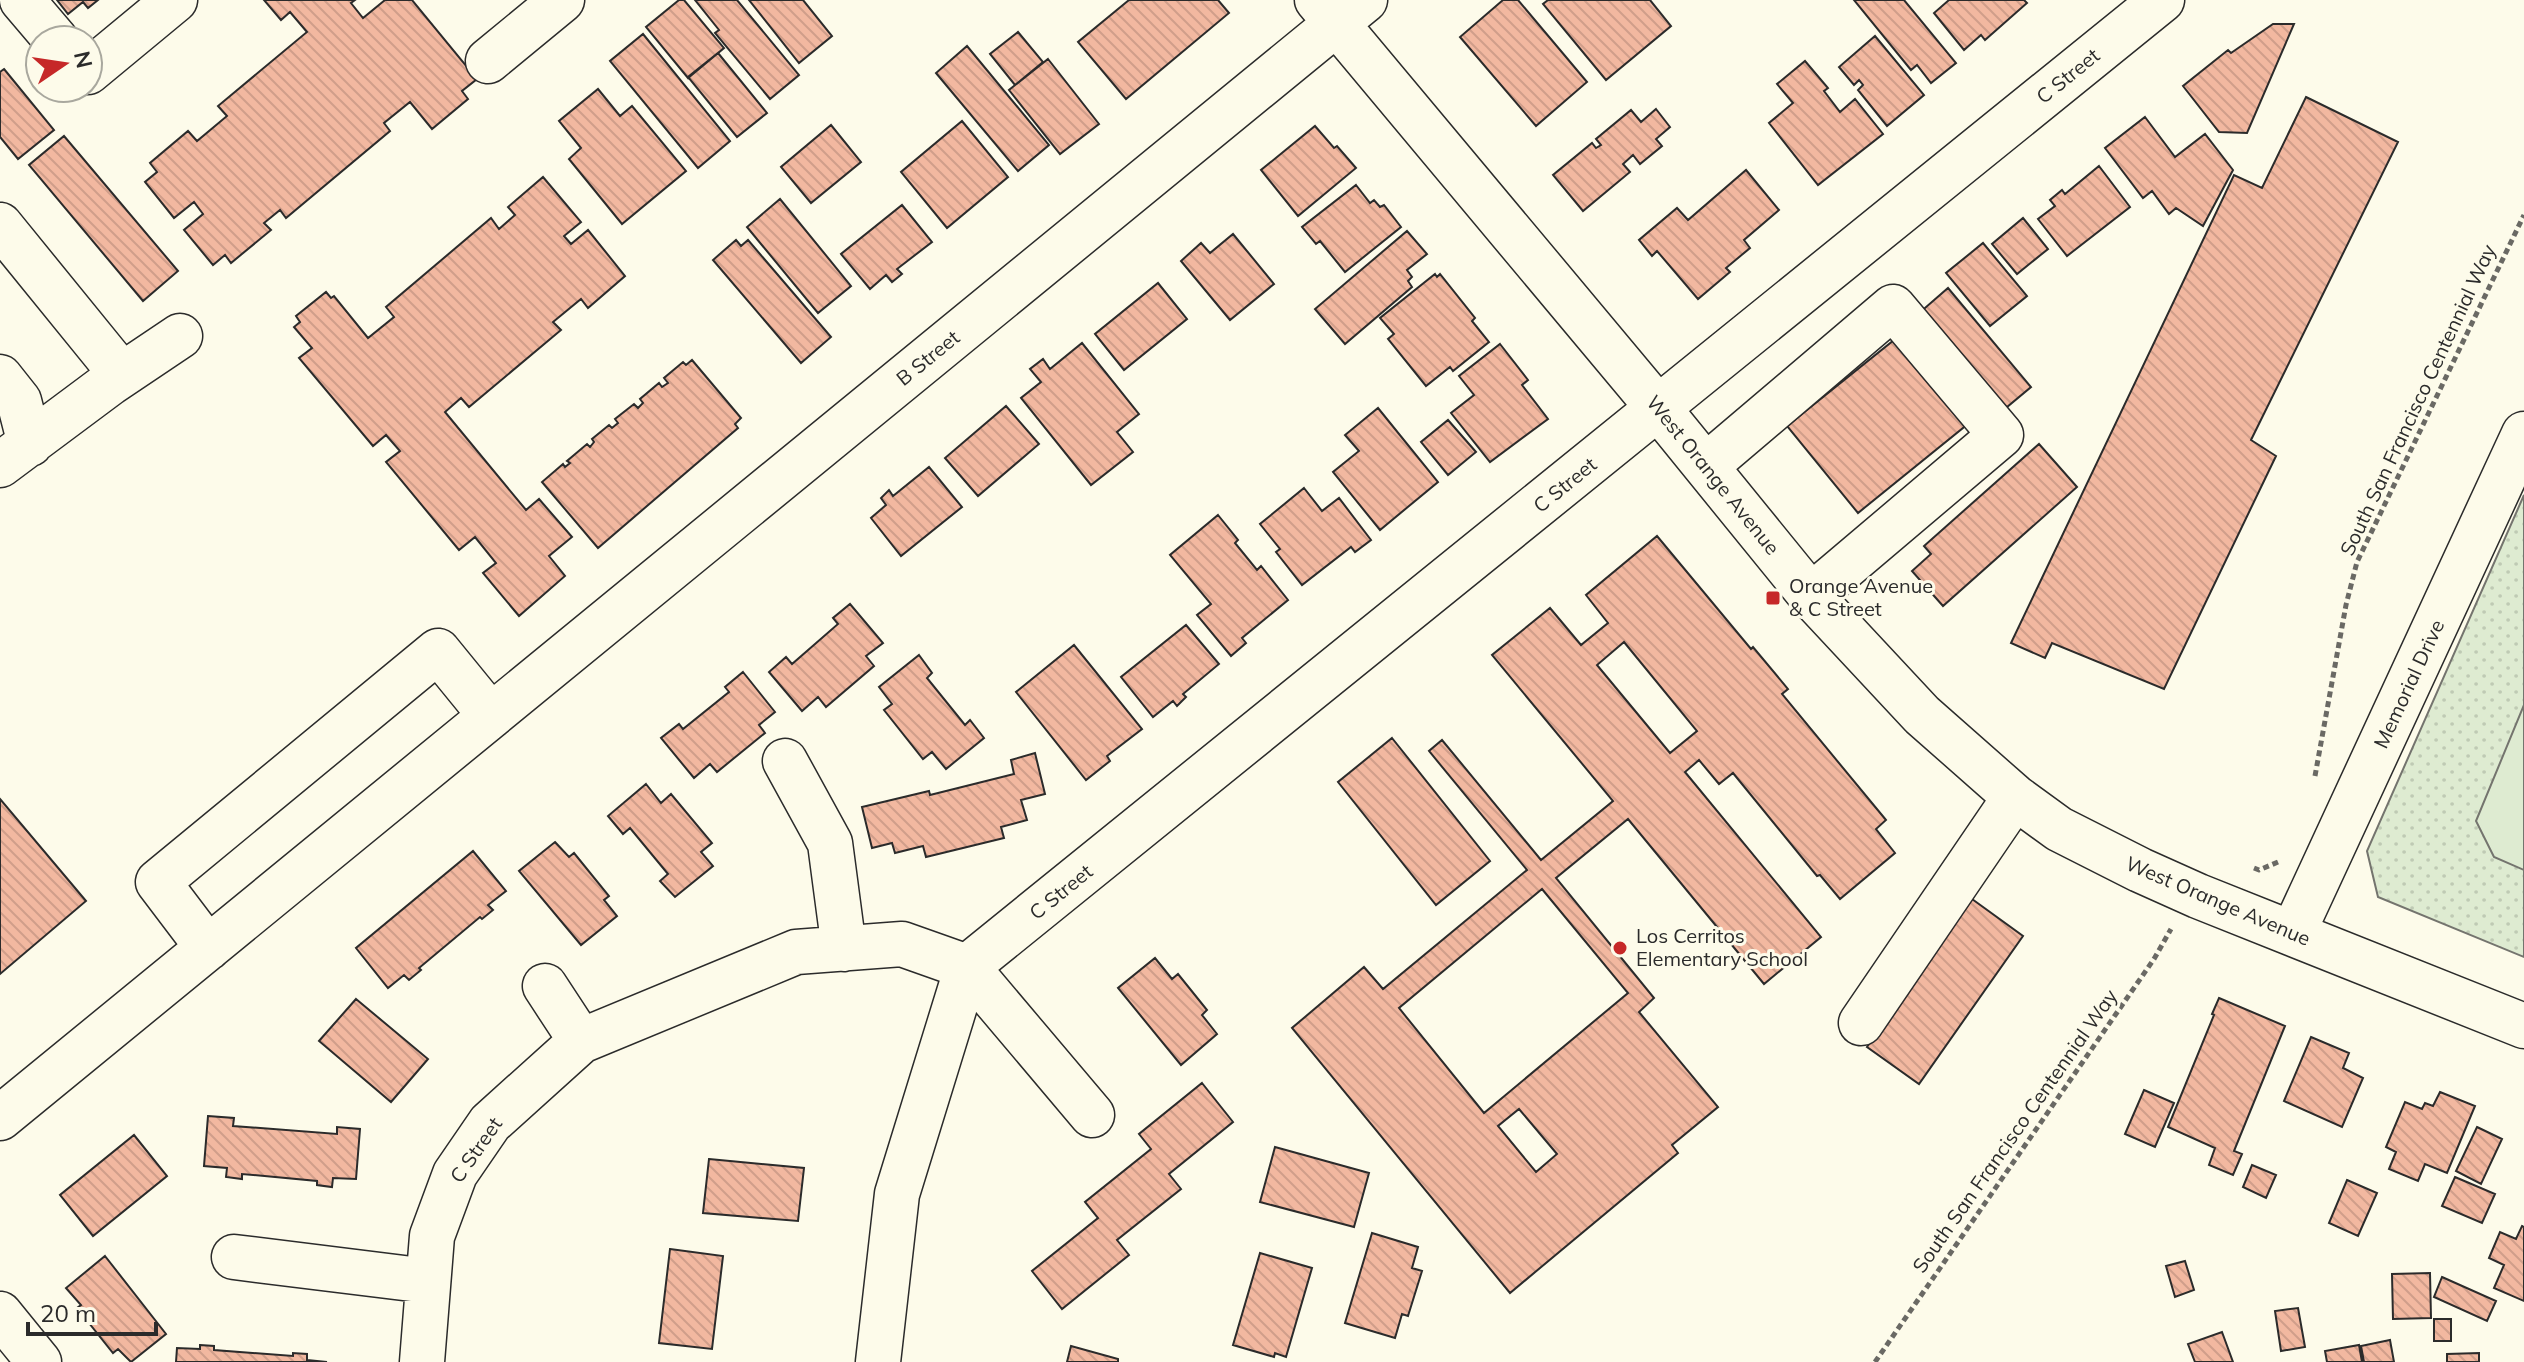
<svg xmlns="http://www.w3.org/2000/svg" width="2524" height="1362" font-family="Mulish,sans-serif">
  <defs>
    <pattern id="park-dots" width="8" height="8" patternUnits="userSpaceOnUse" patternTransform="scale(2)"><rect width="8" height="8" fill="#deebd1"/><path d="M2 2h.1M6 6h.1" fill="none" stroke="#bfcab4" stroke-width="1.8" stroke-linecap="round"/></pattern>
    <pattern id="building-back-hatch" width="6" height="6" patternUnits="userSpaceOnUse" patternTransform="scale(2)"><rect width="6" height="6" fill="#f2b8a0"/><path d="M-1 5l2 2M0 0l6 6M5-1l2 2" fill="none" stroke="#d09e8a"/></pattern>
  </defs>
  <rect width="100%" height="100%" fill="#fdfbea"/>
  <path fill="url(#park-dots)" stroke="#74746e" stroke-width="2" d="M2524,495v462l-146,-60 -11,-46z"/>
  <path fill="#deebd1" stroke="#74746e" stroke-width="2" d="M2524,705v165l-30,-13 -18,-36z"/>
  <path fill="url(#building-back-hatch)" stroke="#2b2b2b" stroke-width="2" fill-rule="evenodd" d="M57,0h41l-10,8 -5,-6 -15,12z
    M264,0h91l-4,3 12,15 22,-18h27l65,79 -15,12 6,8 -36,30 -22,-27 -26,21 6,8 -104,87 -6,-8 -16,13 7,7 -40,33 -6,-8 -12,10 -29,-35 19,-16 -9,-12 -20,16 -29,-36 12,-10 -7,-9 38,-32 9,10 30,-25 -9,-10 89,-74 -17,-20 -9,8z
    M679,0h5l40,48 -36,30 -42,-51z
    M695,0h42l62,75 -29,24 -55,-66 4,-3z
    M749,0h54l29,36 -33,27z
    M1129,0h89l11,13 -103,86 -48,-57z
    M1503,0h15l69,82 -51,44 -76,-89z
    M1548,0h102l21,26 -65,54 -63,-76z
    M1854,0h50l52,63 -25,20 -14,-18 -6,5z
    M1949,0h75l3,3 -42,37 -4,-5 -17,15 -30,-37z
    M2273,24h21l-47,109 -28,-1 -36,-46 45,-36 3,3z
    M1018,32l25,30 -28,23 -25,-31z
    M643,34l87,107 -32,27 -88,-107z
    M1875,36l49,59 -37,31 -29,-36 5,-5 -4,-5 -5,5 -15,-18z
    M967,46l82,99 -31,26 -82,-98z
    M718,53l49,60 -30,24 -49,-60z
    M1048,59l51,65 -39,30 -51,-64z
    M1805,61l23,27 -4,3 16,21 15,-13 28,35 -65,51 -49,-62 24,-20 -16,-19z
    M4,69l50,61 -36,29 -18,-22v-65z
    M598,89l22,27 12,-10 54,65 -64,53 -53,-65 12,-11 -22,-27z
    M2306,97l92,45 -147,298 25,16 -112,233 -112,-46 -7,15 -34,-15 223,-468 28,13z
    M1656,109l14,18 -14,12 6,7 -22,18 -7,-9 -10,9 7,8 -47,39 -30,-36 39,-32 4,5 5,-3 -5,-6 35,-29 10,12z
    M2145,117l30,40 30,-23 28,36 -30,56 -27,-18 -7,6 -17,-23 -9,7 -38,-50z
    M962,121l46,56 -61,51 -46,-56z
    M831,125l30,37 -50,41 -30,-36z
    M1315,126l19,22 3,-2 19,22 -58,48 -37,-46z
    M64,136l114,135 -35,30 -114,-136z
    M2099,166l31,41 -63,49 -29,-37 17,-13 -5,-6 12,-10 3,4z
    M1746,170l33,40 -35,30 6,8 -24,20 4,4 -32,27 -41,-48 -5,5 -13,-16 38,-32 11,12z
    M543,177l38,45 -17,14 7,8 17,-14 37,46 -37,32 -7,-9 -28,23 8,8 -92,77 -8,-9 -16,14 81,98 13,-11 33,38 -23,19 16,20 -46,40 -36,-43 13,-10 -21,-26 -16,13 -73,-88 14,-11 -14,-16 -13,11 -74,-88 13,-10 -18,-21 6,-5 -4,-6 30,-24 5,6 3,-2 34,42 26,-21 -8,-10 105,-89 8,11 16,-14 -7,-8z
    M1356,185l14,18 4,-3 6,7 4,-2 17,22 -56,45 -25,-31 -4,3 -14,-17z
    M780,199l71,87 -33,27 -71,-86z
    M902,205l30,37 -35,27 5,5 -10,8 -6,-7 -16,14 -29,-35z
    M2023,218l25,31 -31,25 -25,-30z
    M1407,231l20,23 -20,16 5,7 -4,4 4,6 -67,57 -30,-35z
    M1233,234l41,50 -44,36 -49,-59 20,-18 9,10z
    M736,240l5,6 7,-6 83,97 -30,26 -88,-103z
    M1983,243l44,53 -37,30 -44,-53z
    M1435,274l2,3 3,-3 35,44 -3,3 17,21 -36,29 -3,-4 -24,19 -38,-47 6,-5 -14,-16z
    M1158,283l29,36 -63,51 -29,-36z
    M1948,288l83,99 -30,25 -83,-98z
    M1904,332l70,87 -116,94 -71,-87z
    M1082,343l57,71 -22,18 16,20 -42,33 -70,-87 20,-16 -11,-13 13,-10 7,10z
    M1500,344l28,36 -6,5 26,34 -58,43 -39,-49 23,-18 -15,-19z
    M692,360l49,58 -6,6 3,4 -140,120 -56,-66 21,-18 2,3 5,-4 -3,-2 20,-17 3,3 4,-5 -2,-3 17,-14 3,3 6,-5 -3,-4 19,-15 4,4 5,-5 -3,-4 19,-16 3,4 6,-4 -4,-5 19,-16 3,3z
    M1006,406l33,38 -61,52 -33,-38z
    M1378,408l60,74 -58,48 -47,-58 26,-21 -14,-16z
    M1448,420l28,32 -28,23 -27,-33z
    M2039,444l38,43 -134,119 -31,-35 19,-17 -7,-8z
    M929,467l33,40 -61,49 -30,-38 15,-13 -5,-7 8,-8 4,6z
    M1304,488l18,23 17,-13 32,42 -16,12 -4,-5 -49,38 -26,-33 4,-3 -20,-25z
    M1218,515l20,25 -3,3 22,27 4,-4 27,34 -46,38 4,5 -15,13 -34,-41 14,-11 -41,-49z
    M1657,536l94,113 2,-2 35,42 -6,5 104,126 -10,9 19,24 -55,46 -20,-24 -3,1 -84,-103 -14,11 -20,-24 -14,12 136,165 -57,47 -136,-165 -72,59 98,120 -15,14 79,95 -46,38 6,8 -168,140 -218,-265 72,-61 19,22 144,-119 -98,-119 13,-11 99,120 72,-59 -121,-146 58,-47 31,37 27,-22 -22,-28zM1624,642l73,89 -27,22 -73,-88zM1542,889l86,104 -144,120 -85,-105zM1519,1109l38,45 -21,18 -38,-46z
    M850,604l33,39 -17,13 8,10 -48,41 -8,-10 -16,14 -33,-39 17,-15 6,7 46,-40 -5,-6z
    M1186,625l33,39 -36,30 3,3 -9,9 -4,-5 -20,16 -32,-40z
    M1074,645l68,84 -35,27 3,5 -24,19 -70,-88z
    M919,655l13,18 -5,5 38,47 5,-5 14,18 -38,31 -14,-17 -9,7 -39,-49 8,-6 -13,-17z
    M743,672l32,40 -16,13 6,8 -48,39 -7,-8 -16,14 -33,-40 18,-14 4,5 46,-37 -4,-5z
    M1392,738l98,123 -54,44 -98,-123z
    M1035,753l10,41 -24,6 6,20 -26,7 3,11 -78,19 -3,-11 -28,7 -3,-10 -20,5 -10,-41 67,-16 1,4 84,-21 -3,-14z
    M646,784l15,19 10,-9 41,49 -11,9 12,14 -38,31 -15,-16 8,-7 -38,-46 -7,6 -15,-18z
    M0,799l86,102 -86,73z
    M555,842l14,15 5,-4 35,43 -5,4 13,16 -36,29 -62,-74z
    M473,851l33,40 -18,14 5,5 -11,9 -2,-2 -61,51 2,2 -12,10 -5,-5 -16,13 -32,-40z
    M1972,899l51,37 -104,148 -52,-37z
    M1155,958l17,21 6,-5 29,36 -5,5 15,19 -36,31 -63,-77z
    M2219,998l66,28 -51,125 8,3 -9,21 -24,-10 6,-17 -47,-21 46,-112 -2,-1z
    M356,999l72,60 -37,43 -72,-61z
    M2311,1037l38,16 -6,15 20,10 -21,49 -58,-26z
    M1202,1083l31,39 -64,52 12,15 -64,51 12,15 -67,54 -30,-38 66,-53 -13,-16 66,-53 -12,-15z
    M2144,1090l30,13 -19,44 -30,-13z
    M2440,1092l35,14 -28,67 -22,-9 -7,17 -29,-12 7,-17 -10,-5 19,-45 17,7 3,-6 8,3z
    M208,1116l26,2 -1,8 104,8v-7l23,2 -4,50 -23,-1 -1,9 -15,-2v-4l-75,-7v5l-16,-2 1,-9 -23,-2z
    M2477,1127l25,12 -21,45 -25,-13z
    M134,1135l33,41 -74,60 -33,-41z
    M1275,1147l94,26 -15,54 -94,-25z
    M709,1159l95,9 -6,53 -95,-8z
    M2252,1165l24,10 -10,23 -23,-11z
    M2455,1177l40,17 -13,29 -40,-17z
    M2347,1180l30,13 -19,43 -29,-13z
    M2522,1226l2,1v74l-30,-13 10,-23 -15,-7 11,-26 16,7z
    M1372,1233l46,14 -6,21 10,3 -14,45 -6,-2 -7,24 -50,-15z
    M670,1249l53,7 -11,93 -53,-6z
    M1260,1253l52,15 -26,89 -11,-4 -1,4 -41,-12z
    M105,1256l61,78 -35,28 -13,-13 -5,4 -36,-45 4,-3 -15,-17z
    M2185,1261l9,29 -19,7 -9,-31z
    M2430,1273l1,45 -38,1 -1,-45z
    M2442,1277l54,24 -9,20 -53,-24z
    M2298,1308l7,39 -24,4 -6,-40z
    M2434,1319h17v22h-17z
    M2222,1332l11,30h-38l-7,-18z
    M2390,1340l4,22h-30l-3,-16z
    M200,1345l14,1v4l79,6v-3l14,1v6l20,2h-151l1,-14 23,1z
    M2359,1345l3,17h-35l-2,-11z
    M1071,1346l47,13v3h-51z
    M2479,1353v9h-32v-8z"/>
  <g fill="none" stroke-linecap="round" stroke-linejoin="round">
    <g stroke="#2b2b2b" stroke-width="47">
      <path id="minor" d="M22,0l34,40
        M1317,0l342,409 152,187 111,119 93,82 44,32 81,41 58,26 326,130
        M488,61l74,-61
        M88,72l87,-72
        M0,225l122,150
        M0,377l19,24 11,43
        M0,465l110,-82 70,-47
        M1706,466l187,-159 108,128 -190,161
        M785,761l45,82 14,106
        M2293,933l231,-499
        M208,948l-50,-66 280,-231 53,65
        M545,986l36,55
        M1861,1023l154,-226
        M1092,1115l-125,-148 1195,-967
        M0,1118l1365,-1118
        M234,1257l194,24
        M0,1314l39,48
        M422,1362l10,-126 23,-62 35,-51 91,-82 215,-89 106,-8 65,23 -70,227 -19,168"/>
    </g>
    <path stroke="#6a6964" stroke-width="5" stroke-dasharray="6 4" stroke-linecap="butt" d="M2315,776l31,-171 11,-43 167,-347
      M2254,868l5,2 19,-8
      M1875,1362l279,-403 17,-30"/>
    <use href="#minor" stroke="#fdfbea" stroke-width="44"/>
  </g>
  <g fill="#c62828" stroke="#fdfbea" stroke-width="3">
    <rect x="1765" y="590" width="16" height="16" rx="4"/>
    <circle cx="1620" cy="948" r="8"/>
  </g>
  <g text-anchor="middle" stroke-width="6" stroke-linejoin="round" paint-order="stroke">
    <g font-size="20" fill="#2b2b2b" stroke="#fdfbea">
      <text transform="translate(2068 76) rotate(-39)" y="7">C Street</text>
      <text transform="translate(928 358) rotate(-39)" y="7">B Street</text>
      <text transform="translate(2418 400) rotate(-65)" y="7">South San Francisco Centennial Way</text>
      <text transform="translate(1713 475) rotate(51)" y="7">West Orange Avenue</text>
      <text transform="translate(1565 485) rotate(-39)" y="7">C Street</text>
      <text transform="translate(2409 684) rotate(-65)" y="7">Memorial Drive</text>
      <text transform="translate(1061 892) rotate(-39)" y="7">C Street</text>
      <text transform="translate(2218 901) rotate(23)" y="7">West Orange Avenue</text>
      <text transform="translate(2015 1131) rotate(-55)" y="7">South San Francisco Centennial Way</text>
      <text transform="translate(476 1150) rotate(-55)" y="7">C Street</text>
    </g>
    <g font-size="20" fill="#2b2b2b" stroke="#fdfbea" text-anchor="start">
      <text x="1789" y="593">Orange Avenue<tspan x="1789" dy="23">&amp; C Street</tspan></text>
      <text x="1636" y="943">Los Cerritos<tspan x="1636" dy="23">Elementary School</tspan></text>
    </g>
  </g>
  <g transform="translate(64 64) rotate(77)"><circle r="38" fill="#fdfbea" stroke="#a9a89e" stroke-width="2"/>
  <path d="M0-6L14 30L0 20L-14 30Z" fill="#c62828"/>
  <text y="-12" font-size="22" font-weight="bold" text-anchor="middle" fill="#2b2b2b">N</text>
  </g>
  <path d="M28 1322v12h128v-12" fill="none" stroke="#2b2b2b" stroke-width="4"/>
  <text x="40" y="1322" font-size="24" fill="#2b2b2b" stroke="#fdfbea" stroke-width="6" paint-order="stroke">20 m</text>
</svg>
